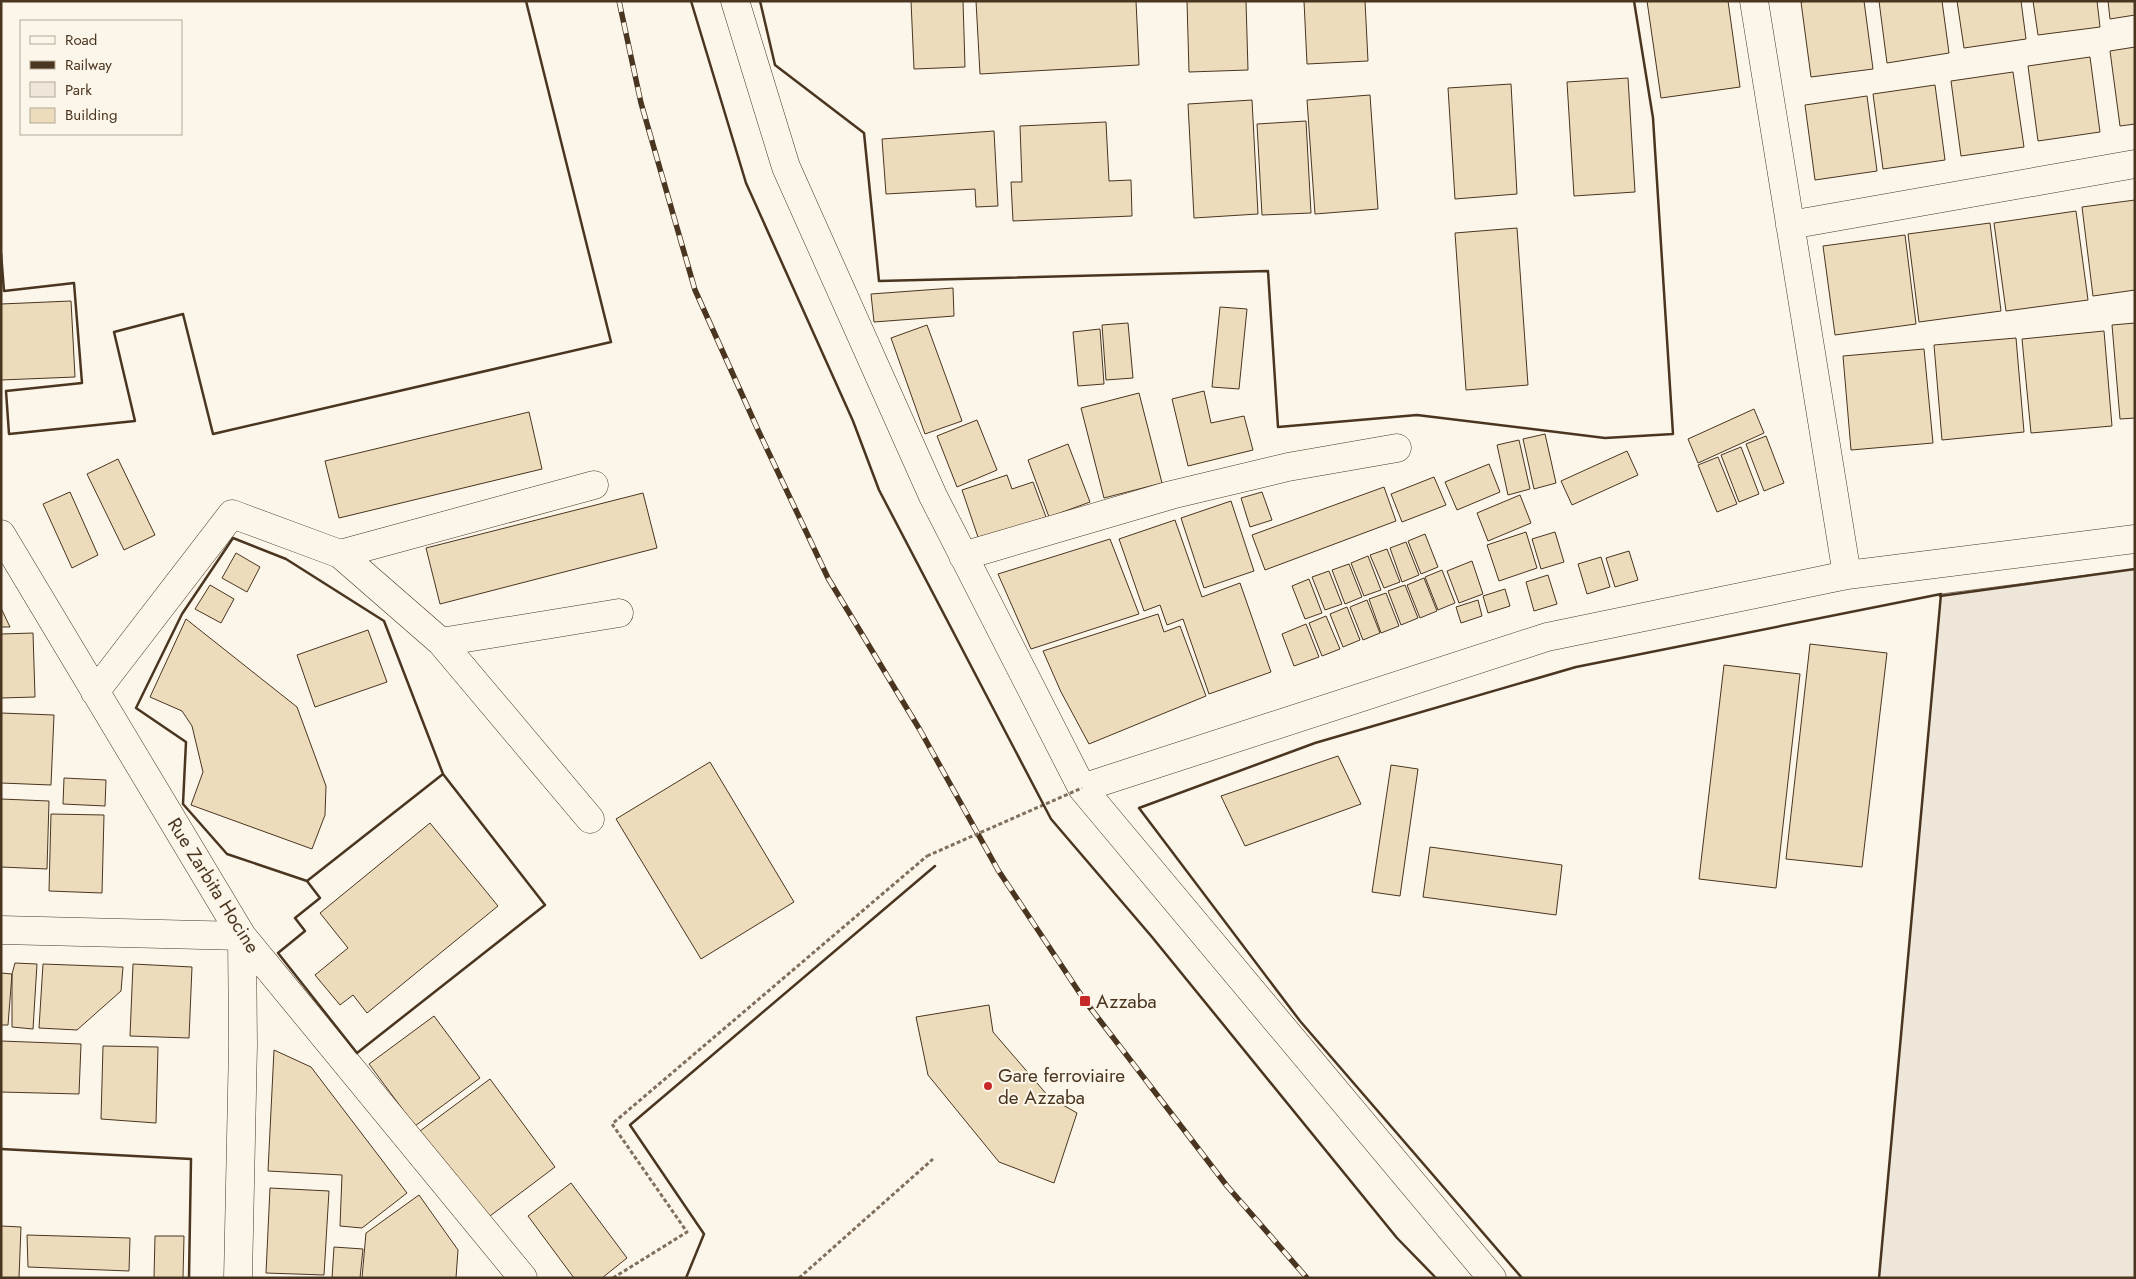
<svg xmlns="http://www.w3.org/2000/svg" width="2136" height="1279" font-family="Jost,sans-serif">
  <rect width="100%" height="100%" fill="#fbf6e9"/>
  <path fill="#ede6d9" stroke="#887966" d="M2135,569v709h-256l62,-684z"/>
  <path fill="#ecdcbc" stroke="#4a3520" d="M911,1h52l2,66 -51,2z
    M976,1h160l3,64 -159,9z
    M1187,1h59l2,69 -59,2z
    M1304,1h61l3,60 -61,3z
    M1647,1h81l12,86 -79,11z
    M1808,1h56l9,68 -62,8 -10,-75z
    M1879,1h63l7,52 -62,10z
    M1957,1h64l5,38 -62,9z
    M2033,1h64l3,26 -62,8z
    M2108,1h27v14l-25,4z
    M2135,47v77l-15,2 -10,-75z
    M2090,57l10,75 -62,9 -10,-75z
    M2013,72l11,75 -63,9 -10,-75z
    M1628,78l7,114 -61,4 -7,-114z
    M1511,84l6,110 -62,5 -7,-111z
    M1935,85l10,75 -62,9 -10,-75z
    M1370,95l8,114 -63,5 -8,-114z
    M1867,96l10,75 -62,9 -10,-75z
    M1252,100l6,114 -64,4 -6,-114z
    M1306,121l5,92 -49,2 -5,-91z
    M1106,122l3,59 22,-1 1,36 -119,5 -2,-39h11l-2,-56z
    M994,131l4,75 -22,1 -1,-18 -89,5 -4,-55z
    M2135,200v90l-42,6 -11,-89z
    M2076,211l12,89 -82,11 -12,-88z
    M1990,223l11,88 -82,11 -11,-88z
    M1517,228l11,157 -62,5 -11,-157z
    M1905,235l11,89 -81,11 -12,-89z
    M953,288l1,28 -80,6 -3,-28z
    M71,301l4,76 -74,3v-76z
    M1220,307l27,2 -8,80 -27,-2z
    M1128,323l5,55 -27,2 -4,-55z
    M2135,323v95l-15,1 -8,-94z
    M927,325l35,96 -37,13 -34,-96z
    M1100,329l4,55 -26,2 -5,-54z
    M2104,331l8,95 -81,7 -9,-94z
    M2016,338l8,94 -82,8 -8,-95z
    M1924,349l9,94 -82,7 -8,-94z
    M1204,391l7,32 33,-7 9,34 -65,16 -16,-67z
    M1139,393l23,90 -58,15 -23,-90z
    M1754,409l10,24 -66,30 -10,-24z
    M529,412l13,57 -203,49 -14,-57z
    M977,420l20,50 -40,17 -20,-51z
    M1545,434l11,49 -22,6 -11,-50z
    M1766,436l18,47 -20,8 -18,-47z
    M1519,440l11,49 -22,6 -11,-50z
    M1068,444l22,58 -41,15 -21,-57z
    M1741,447l18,47 -20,8 -18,-47z
    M1627,451l11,24 -66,30 -11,-24z
    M1718,457l19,47 -20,8 -19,-47z
    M118,459l37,76 -31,15 -37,-76z
    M1489,464l11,28 -43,18 -12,-28z
    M1007,475l5,14 21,-7 13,35 -67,23 -17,-50z
    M1434,477l12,28 -44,17 -11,-28z
    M1384,487l12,34 -131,49 -13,-35z
    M70,492l28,63 -26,13 -29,-64z
    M1262,492l10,28 -22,7 -9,-29z
    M643,493l14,55 -217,56 -14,-56z
    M1520,495l11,28 -43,18 -11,-28z
    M1231,501l23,70 -50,17 -23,-70z
    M1175,520l27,77 38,-14 31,89 -62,22 -26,-75 -16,6 -7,-20 -16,6 -25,-72z
    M1526,532l11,36 -38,13 -12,-36z
    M1555,532l9,30 -23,7 -9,-30z
    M1425,534l13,33 -17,7 -13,-33z
    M1110,539l29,75 -108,35 -33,-75z
    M1406,542l13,33 -17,7 -12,-34z
    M1387,549l13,33 -16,6 -14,-33z
    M1629,551l9,29 -23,7 -9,-29z
    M236,553l24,14 -13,25 -25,-14z
    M1368,556l13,34 -17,6 -13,-33z
    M1601,557l9,30 -23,7 -9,-30z
    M1472,561l11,33 -24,9 -12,-32z
    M1349,564l13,33 -17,7 -13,-34z
    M1442,570l13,33 -17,7 -13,-33z
    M1329,571l13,33 -17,6 -13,-33z
    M1548,575l9,29 -23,7 -8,-29z
    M1424,578l13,33 -17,7 -13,-33z
    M1309,579l13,34 -17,6 -13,-33z
    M210,585l24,14 -13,24 -26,-14z
    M1405,585l13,33 -17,7 -13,-34z
    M1505,589l5,17 -22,7 -5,-17z
    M1386,593l13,33 -18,7 -12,-34z
    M1367,600l13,33 -17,7 -13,-33z
    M1478,600l4,16 -21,7 -5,-16z
    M1347,607l13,33 -17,7 -13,-33z
    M1,608l9,19h-9z
    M1158,614l6,18 16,-6 26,70 -117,48 -28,-52 -18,-41z
    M1326,616l14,33 -18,7 -13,-33z
    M186,619l111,88 29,79 -1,29 -13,34 -121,-44 12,-33 -11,-46 -10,-15 -32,-14z
    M1306,624l13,33 -25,9 -12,-32z
    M368,630l19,52 -72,25 -18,-52z
    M33,633l2,64 -34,1v-64z
    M1810,644l77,9 -25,214 -76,-8z
    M1724,665l76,9 -24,214 -77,-9z
    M1,713l53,2 -3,70 -50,-2z
    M1338,756l23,48 -116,42 -24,-50z
    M710,762l84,140 -93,57 -85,-140z
    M1391,765l27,4 -18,127 -28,-4z
    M64,778l42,2 -1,26 -42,-2z
    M1,799l48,2 -2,68 -46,-2z
    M51,814l53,1 -2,78 -53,-2z
    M430,823l68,83 -131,107 -14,-18 -13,10 -25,-30 33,-27 -28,-35z
    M1430,847l132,18 -6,50 -133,-18z
    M15,963l22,1 -4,65 -21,-2v-53z
    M43,964l80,3 -2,24 -44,39 -38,-2z
    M133,964l59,3 -3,71 -59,-2z
    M1,973l11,1 -4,51h-7z
    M989,1005l4,27 56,65 28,16 -23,70 -55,-21 -71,-87 -12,-58z
    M434,1016l46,62 -65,48 -46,-62z
    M1,1041l80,3 -2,50 -78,-2z
    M103,1046l55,1 -2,76 -55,-4z
    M274,1050l37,17 96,126 -45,35 -22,-2 2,-51 -74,-4z
    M490,1079l65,88 -69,52 -66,-88z
    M571,1183l56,75 -25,20h-28l-46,-62z
    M270,1188l59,3 -5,84 -58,-2z
    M419,1195l39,55 -2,28h-94l4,-45z
    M1,1226l20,1 -2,51h-18z
    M27,1235l103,3 -1,33 -101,-4z
    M155,1236h29l-1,42h-29z
    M334,1247l29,2 -3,29h-28z"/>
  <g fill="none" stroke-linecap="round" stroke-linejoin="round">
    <g stroke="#4a3520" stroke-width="29">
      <path id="minor" d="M735,1l51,166 147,329 149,292 410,490
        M1754,1l93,574
        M1790,225l345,-61
        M1,534l241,402 281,342
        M340,554l101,88 149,177
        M963,556l208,-61 117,-28 109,-19
        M441,642l178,-29
        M95,692l137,-178 108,40 254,-69
        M1082,788l465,-151 300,-62 288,-36
        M1,930l241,6 1,109 -5,233"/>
    </g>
    <path stroke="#7f6f5c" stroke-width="3" stroke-dasharray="4 2.5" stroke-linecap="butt" d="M613,1278l74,-46 -75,-108 315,-268
      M799,1278l134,-119"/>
    <use href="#minor" stroke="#fbf6e9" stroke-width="28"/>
    <g stroke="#4a3520" stroke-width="5.5">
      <path id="rail" d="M619,1l22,102 54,187 63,140 70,148 92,152 78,140 87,131 142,185 80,92"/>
    </g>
    <use href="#rail" stroke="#fbf6e9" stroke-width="4" stroke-dasharray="11" stroke-linecap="butt"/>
    <path stroke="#7f6f5c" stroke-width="3" stroke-dasharray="4 2.5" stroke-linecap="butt" d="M927,856l155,-68"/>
    <path stroke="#4a3520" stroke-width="2.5" d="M691,1l55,182 107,238 26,69 172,329 101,118 245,301 39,40
      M760,1l15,64 89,68 15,148 389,-10 10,156 139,-12 188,23 68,-4 -20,-316 -19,-117
      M1,253l3,38 70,-8 8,100 -76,8 3,43 126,-13 -21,-89 69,-18 30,120 398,-92 -85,-341
      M233,538l53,21 98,62 59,153 -136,107 -80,-27 -44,-50 3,-62 -50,-34 46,-94z
      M1940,596l195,-27
      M443,774l102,131 -188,148 -79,-100 27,-22 -10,-13 25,-20 -13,-17z
      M1,1149l190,10 -2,119
      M686,1278l18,-44 -74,-109 305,-259
      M1522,1278l-222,-257 -161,-213 176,-65 261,-76 365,-73 -62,684"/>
  </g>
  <g fill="#c62828" stroke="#fbf6e9" stroke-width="2">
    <rect x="1079" y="995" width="12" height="12" rx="2.5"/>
    <circle cx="988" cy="1086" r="5"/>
  </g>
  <g text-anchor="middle" stroke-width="4" stroke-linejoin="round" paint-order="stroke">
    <g font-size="19" fill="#4a3520" stroke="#fbf6e9">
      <text transform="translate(214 885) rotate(58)" y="7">Rue Zarbita Hocine</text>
    </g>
    <g font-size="19" fill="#4a3520" stroke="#fbf6e9" text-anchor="start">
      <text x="1096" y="1008">Azzaba</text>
      <text x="998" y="1082">Gare ferroviaire<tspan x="998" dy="22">de Azzaba</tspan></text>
    </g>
  </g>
  <rect width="2136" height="1279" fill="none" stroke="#4a3520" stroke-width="5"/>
  <rect x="20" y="20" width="162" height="115" fill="#fbf6e9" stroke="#b4a999"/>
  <rect x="30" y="36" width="25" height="8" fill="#fbf6e9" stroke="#b4a999"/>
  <text x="65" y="45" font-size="15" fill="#4a3520">Road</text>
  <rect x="30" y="61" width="25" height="8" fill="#4a3520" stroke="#b4a999"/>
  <text x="65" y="70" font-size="15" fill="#4a3520">Railway</text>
  <rect x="30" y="82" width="25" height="15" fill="#ede6d9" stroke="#b4a999"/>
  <text x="65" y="95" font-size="15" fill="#4a3520">Park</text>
  <rect x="30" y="108" width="25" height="15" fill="#ecdcbc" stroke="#b4a999"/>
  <text x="65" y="120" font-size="15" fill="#4a3520">Building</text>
</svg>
